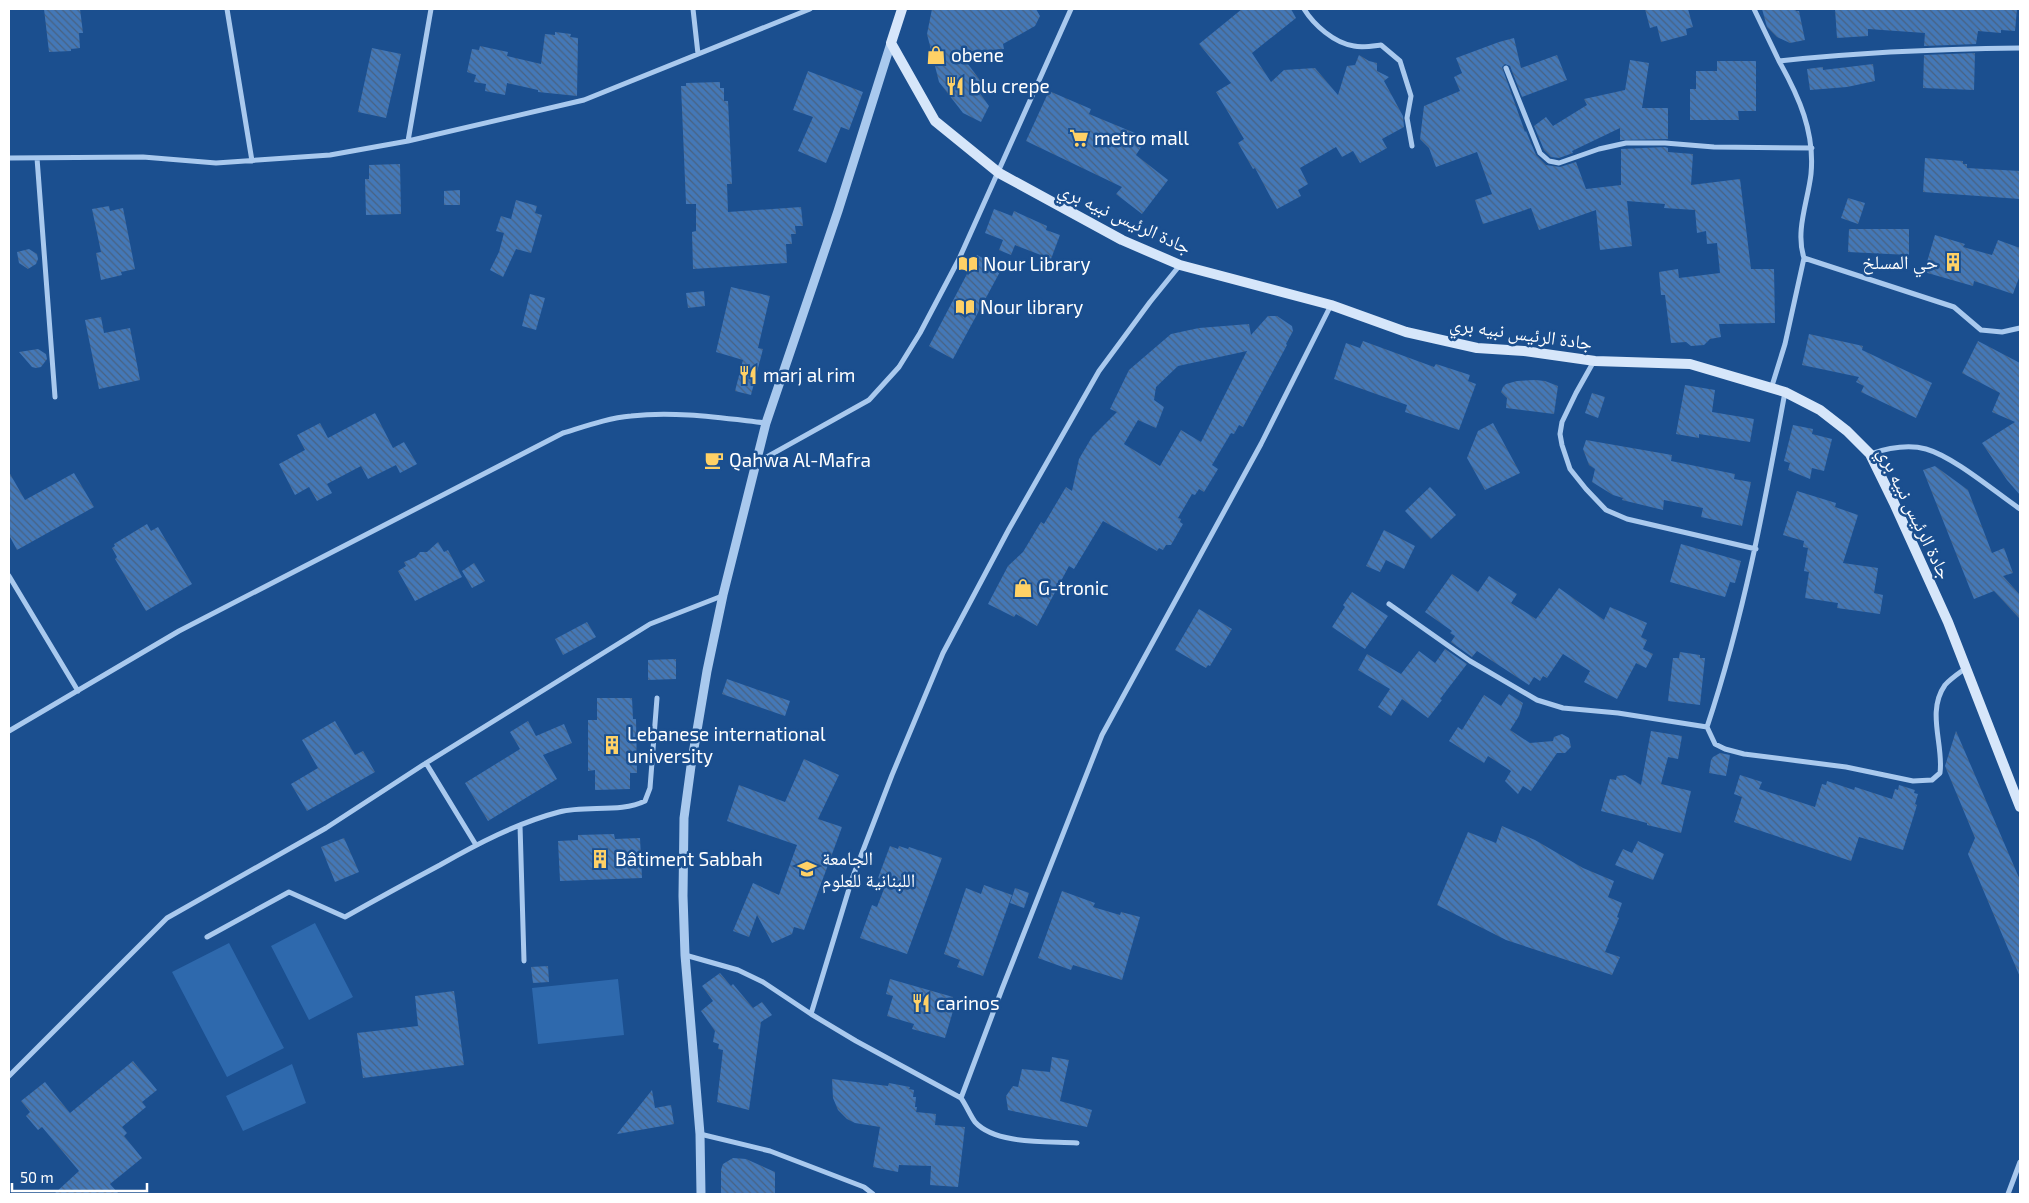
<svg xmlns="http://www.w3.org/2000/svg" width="2029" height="1203" font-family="'Exo 2','Noto Naskh Arabic',sans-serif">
  <defs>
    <pattern id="building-back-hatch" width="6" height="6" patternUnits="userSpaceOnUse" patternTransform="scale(1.25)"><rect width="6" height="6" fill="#4478b7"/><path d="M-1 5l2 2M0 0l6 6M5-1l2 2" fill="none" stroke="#486282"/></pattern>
  </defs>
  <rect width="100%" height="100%" fill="#1b4f8f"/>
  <path fill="#2e69ad" d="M315,923l38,74 -44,23 -38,-74z
    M229,943l55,105 -57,29 -55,-105z
    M618,979l6,56 -86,9 -6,-56z
    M292,1064l14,39 -63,28 -17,-35z"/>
  <path fill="url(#building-back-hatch)" fill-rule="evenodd" d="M44,9h36l3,24h-4l1,15 -9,1v2l-22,1z
    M932,9h104l4,7 -5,10 -32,18 1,5 -45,3 26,35 -6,5 10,14 -8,16 -18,-9 -24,-31 -12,-48z
    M1242,9h49l5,9 -44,35 19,29 13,-12 31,-2 23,27 9,-29 8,-1 4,-10 10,6 8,2v8l12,6 -5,4 19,35 1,11 -22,12 5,9 -27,15 -7,-12 -11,6 -6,-10 -36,21 8,16 -10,6 3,6 -24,13 -22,-41 -2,1 -15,-26 6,-4 -28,-47 15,-9 -32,-39z
    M1645,9h43l5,18 -7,2 1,6 -26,7 -4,-16 -7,2z
    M1762,9h33l1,2h3l6,29 -15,3 -13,-6 -10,-10z
    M1835,9h182l-2,22 -14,-1v3l-23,-2 -2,13 -52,2 1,-13 -57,-4v7l-31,2z
    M555,32l16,2 -1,3 8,1 -1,58 -39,-4v-2l-31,-7 -2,12 -20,-4 1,-7 -12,-2 2,-7 -9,-3 5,-23 7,1 1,-4 28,6 -1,4 34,8 4,-30 10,1z
    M1514,38l7,30 36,-13 10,25 -45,17 -12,-31 -5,-2 -3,3 23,65 1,-1 10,24 10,10 14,2 16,-5 10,27 35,-4v-36l44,-2 3,1v4l25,2 -2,31 49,-6 11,90h23l1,54 -56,1 2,13 -11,2 -6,6 -13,1 -5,-4 -15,1 -6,-48h-4l-2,-23 19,-3 1,9 41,-5 -3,-30 -10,1 -1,-13 -9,2 -2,-23 -31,-2 1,-4 -38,-3 5,45 -32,4 -4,-40 -57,20 -8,-22 -48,16 -8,-24 17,-6 -15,-42 -41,15 -7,-19 -9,-9 4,-33 36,-15 -6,-14 8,-4 -6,-15 43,-16z
    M372,48l29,6 -15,64 -28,-6z
    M1975,53l-1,37 -51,-2 1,-33z
    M1630,60l19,3 -7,45h26v31l-48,1v-12l-48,23 1,2 -14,5 -8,-1 -7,-7 -10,-24 12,-9 7,9 34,-21 -3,-6 41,-9z
    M1717,61h39v50h-18l1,9h-49v-31h6v-18h21z
    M1873,64l2,17 -28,6 -37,3 -3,-21 16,-2v3z
    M808,71l55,21 -14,38 -8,-3 -15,36 -28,-12 15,-34 -20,-7z
    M720,82v6h4v13h4l4,83h-5l1,28 73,-5 2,19h-8l1,8h-5l1,10h-6l1,19 -94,6 -1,-37 4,-1v-27h-10l-5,-118h5v-3z
    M1049,91l42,18 -2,5 58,24 -11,17 32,25 -26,34 -26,-20 6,-7 -96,-46z
    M1925,158l38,3v3h4v4l53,3v28l-97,-7z
    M400,164l1,50 -35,1 -1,-36h4v-14z
    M460,190v15h-16v-14z
    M1848,198l17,5 -7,21 -17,-6z
    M516,200l21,6 -2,7 7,2 -11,38 -15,-4 -13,28 -13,-7 9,-18 5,-19 -8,-2 5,-15 10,3z
    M109,206l1,5 13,-3 12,61 -14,3 1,3 -21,5 -5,-27 5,-1 -9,-43z
    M994,209l18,7 2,-5 33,15 -1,4 14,5 -9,24 -36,-14 -4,10 -12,-5 4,-10 -18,-7z
    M1849,229h60v26l-61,-3z
    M1935,235l30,9 -2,3 29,8 6,-15 22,8v27l-7,19 -39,-13 -1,5 -49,-14z
    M29,249l8,5 1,5 -2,5 -8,5 -9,-6 -2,-11z
    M977,255l25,13 -49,91 -24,-13z
    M731,287l39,9 -12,52 5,1 -12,46 -16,-4 8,-31 -27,-8z
    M704,291l1,15 -17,2 -2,-15z
    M530,294l15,4 -9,32 -14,-4z
    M1268,316h9l15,10 1,5 -7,13 1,1 -44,82 -4,-2 -5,9 -3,-1 -19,32 6,4 -14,23 -5,-3 -4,6 -3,-1 -14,24 3,1 -1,3 3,2 -12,21h-5l-3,5 -4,-2 -2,3 -54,-30 -29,48 -5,-3 -32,60 -21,-12 -2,3 -26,-13 20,-38 15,-14 18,-30 3,2 22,-37 6,4 7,-32 13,-22 25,-25 -7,-3 19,-39 42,-36 28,-6 50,-4 2,11zM1247,351l-46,91 -20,-12 -21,36 -36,-22 14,-24 18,8 8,-21 -10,-7 2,-13 22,-21z
    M101,317l3,16 26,-5 10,52 -41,9 -14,-69z
    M1809,334l54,12 -1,4 70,33 -16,35 -55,-26 3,-6 -8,-4 3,-5 -57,-12z
    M1363,341l71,26 2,-3 34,11 -2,6 8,3 -17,46 -54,-18 2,-7 -73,-26 12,-36 14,5z
    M1978,341l42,22v132l-13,-15 -25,-37 33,-21 -23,-10 8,-19 -38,-20z
    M38,349l8,5 1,5 -6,8 -5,1 -4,-1 -13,-15z
    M1535,380l10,1 13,5 -4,28 -48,-6 1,-10 -6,-6 2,-5 3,-3 11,-3z
    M1685,385l30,5 -3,22 42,7 -4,23 -51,-8v4l-23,-4z
    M1592,393l13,4 -7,21 -13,-5z
    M375,413l18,35 11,-6 13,22 -17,9 -4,-8 -28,14 -7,-13 -34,18 5,9 -15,8 -8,-14 -14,8 -16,-31 26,-14 -8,-15 23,-12 8,15z
    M1493,423l27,50 -35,17 -18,-32 11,-27z
    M1793,425l20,4 -1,5 20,5 -8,32 -12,-3 -2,11 -22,-9 2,-7 -6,-2z
    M1586,440l86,15 -1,6 64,13 -1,5 17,3 -9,44 -41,-9 2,-9 -39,-8 -1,10 -41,-10 1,-2 -10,-3 -21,-13 3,-13 -6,-4 -6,-16z
    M1935,466l33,24 24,63 12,-5 9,25 -10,3 17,19v24l-26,-28 -20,8 -51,-129z
    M9,472l16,28 49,-27 20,34 -77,43 -8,-15z
    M1430,487l26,28 -25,24 -26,-28z
    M1797,491l39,12 -1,4 23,8 -15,48 35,5 -4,25 9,2 -3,19 -43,-6 1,-5 -33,-5 4,-26 -5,-1 4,-23 -5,-1 1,-6 -21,-6z
    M147,524l4,7 7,-4 34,57 -46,27 -31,-52 2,-2 -5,-9 3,-2 -1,-2z
    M1384,530l31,16 -11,23 -18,-9 -6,12 -14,-6z
    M438,542l6,10 4,-2 14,27 -47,24 -17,-30 8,-5 -2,-4 12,-5 4,-5h7z
    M1681,544l60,17 -6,22 -5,-1 -5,15 -55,-15z
    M474,563l11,18 -13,7 -10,-17z
    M1452,574l26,18 11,-16 28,18 -6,9 25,16 23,-31 45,32 6,-13 37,16 -6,14 6,3 -4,9 10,5 -7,14 -10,-5 -19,36 -33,-17 6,-11 -27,-17 -16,24 -4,-2 -3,5 -6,-4 -5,8 -52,-34 -5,6 -21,-15 4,-6 -5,-3 2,-2 -27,-19z
    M1352,592l36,24 -23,33 -33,-22 13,-20 -2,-2z
    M1199,609l33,20 -22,37 -2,-1 -2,3 -31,-18z
    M587,622l9,15 -33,18 -8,-16z
    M1445,649l22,15 -27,35 2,1 -14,18 -26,-19 -11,17 -13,-9 12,-18 -32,-19 9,-16 34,20 18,-23 16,12z
    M1680,652l20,3v3h5l-5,47 -32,-4 5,-43h6z
    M676,659v20l-28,1v-20z
    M727,679l63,22 -5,15 -63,-22z
    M1509,694l14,9 -4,13 -9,14 20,13 23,-2 1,-4 8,-3 7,4 2,9 -6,6h-8l-26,38 -8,-5 -5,8 -13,-13 6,-10 -23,-15 -4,7 -35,-22 9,-14 4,3 22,-35 17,11z
    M597,698h35l1,21h3l1,54h-7v16l-35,1v-20l-7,1v-51h9z
    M335,721l20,34 8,-4 12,21 -68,39 -16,-27 27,-16 -16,-28z
    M528,721l8,15 28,-12 8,19 -29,12 14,24 -69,42 -23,-38 55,-34 -10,-17z
    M1651,731l31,5 -4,23 -10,-2 -7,27 30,7 -10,42 -34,-8v-2l-46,-12 9,-32 6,1 1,-4 8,-1 16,10z
    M1956,731l64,149v97l-52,-123 7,-16 -30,-72z
    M1720,753l10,2 -4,21 -17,-3 2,-13 2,-3z
    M804,759l35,16 -21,44 24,8 -38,103 -10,-3 -2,7 -20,9 -15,-28 -8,22 -16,-6 20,-48 26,12 18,-50 -70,-24 12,-36 46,17z
    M1740,775l22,7 -3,7 56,18 7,-23 4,1 1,-4 27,9 1,-3 37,12 3,-10 3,1 1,-5 16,5 -1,3 4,1 -3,10 2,1 -14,45 -44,-13 -8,24 -117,-39 8,-25 -8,-3z
    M1502,826l33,14 48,28 31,13 -6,16 14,6 -5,14 2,1 -14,34 15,5 -8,18 -106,-35 -69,-35 31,-73 28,11z
    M614,834l1,5 25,-1 2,40 -82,3 -2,-40 20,-1v-5z
    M344,838l15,34 -24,10 -14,-35z
    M1638,841l26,13 -11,26 -38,-15 8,-16 9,4z
    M890,846l8,3 1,-3 9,3 1,-2 33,11 -35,96 -47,-16 12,-33 5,2 10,-26 -9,-3z
    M984,885l28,10 -29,81 -26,-9 3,-7 -16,-6 22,-66 15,6z
    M1015,888l14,5 -5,15 -14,-5z
    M1062,891l33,12 -2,4 27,8 1,-3 19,5 -18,63 -49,-15 -2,5 -33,-12z
    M548,966l1,16 -16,1 -2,-16z
    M720,973l11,13 2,-2 20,24 9,-6 10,13 -11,7 -12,88 -32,-8 6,-52 -5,-1 1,-5 -6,-2 2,-11 -14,-20 12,-10 -11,-15z
    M890,979l63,18 -4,13 4,1 -8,27 -33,-9 2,-5 -27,-8 6,-20 -7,-2z
    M454,991l10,74 -101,13 -6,-45 61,-7 -3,-30z
    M1052,1057l17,3 -9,41 32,9 -5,17 -79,-17 -2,-14 7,-10 5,1 4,-18 28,3z
    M133,1061l24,29 -15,12 4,5 -24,20 5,6 -3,3 18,22 -32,26 9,10h-65l25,-23 -37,-44 -4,3 -12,-14 4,-4 -9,-11 24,-19 25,31z
    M832,1079l56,7 1,-3 21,4 -1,2 5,1 -1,7h3l-1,10h2l-1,5 20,2 -1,11 30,2 -7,60 -28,-2 1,-19 -32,-1 -1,7 -25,-5 7,-40 -25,-4 -8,-4 -9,-9 -5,-12z
    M652,1090l3,18 16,-3 3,19 -57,10z
    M733,1158l13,1 29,13v22h-54v-24l2,-6z"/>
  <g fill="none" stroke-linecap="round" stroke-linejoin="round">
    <path stroke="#a9c9ee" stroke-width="5" d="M227,9l25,152
      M693,9l5,45
      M1304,9c10,16 30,34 50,37 8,2 19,0 27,-1l19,16 11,35 -4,22 5,28
      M1754,9l25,52c81,-9 160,-12 241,-13
      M1506,68l34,85 9,8 10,2 40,-14 27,-6h39l49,4 98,1
      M408,141l23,-132
      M9,158l134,-1 73,6 114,-8 78,-14 176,-41 226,-91
      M37,158l18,239
      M1804,258l150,49 27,23 21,2 18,-4
      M1594,361l-18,32 -14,29 -2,12 2,11 8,24 16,20 20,21 21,9 129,30
      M1771,389l14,-45 19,-86c-9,-27 4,-57 7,-84 4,-42 -12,-77 -32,-113
      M1785,392c-21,115 -41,224 -78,335l8,17 10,5 19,5 102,13 67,14 19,-1 8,-7c4,-28 -14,-61 5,-88 5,-6 14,-12 21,-17
      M1870,454c18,-6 37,-10 56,-5 28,8 69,43 94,60
      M756,463l113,-63 30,-33 21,-34 39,-74 112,-250
      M9,576l69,115
      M1389,604l81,57 67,39 26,8 55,5 89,14
      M9,731l170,-100 384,-198c23,-7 45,-15 68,-17 45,-5 90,2 135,7
      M426,763l50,82
      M520,825l4,136
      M207,937l82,-45 56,25c32,-18 63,-35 95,-52 37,-21 77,-42 119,-53 27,-7 62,1 86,-11l5,-13 7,-90
      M685,955l53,15 25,12 48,32 45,27 105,57 41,-109 100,-254 159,-291 70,-139
      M811,1014l41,-135 40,-104 51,-122 66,-124 90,-158 51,-69 30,-37
      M9,1076l158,-158 159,-90 100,-65 224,-139 72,-28
      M961,1098c5,7 9,17 14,24 21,23 73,19 102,21
      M700,1134l70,17 94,36 9,7
      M2008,1194l12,-32"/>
    <path stroke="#a9c9ee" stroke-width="9" d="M701,1194l-1,-60 -15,-179 -2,-59 1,-78 7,-52 16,-95 16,-76 43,-172 72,-212 53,-168"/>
    <path stroke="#d6e6fa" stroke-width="10" d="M902,9l-11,34 44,78 64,52 123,67 58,25 151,40 75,27 71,16 47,3 71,10 95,3 95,28 35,18 27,21 23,23 24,49 54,119 72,185"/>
  </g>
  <defs>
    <g id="shop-bare" transform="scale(1.5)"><path d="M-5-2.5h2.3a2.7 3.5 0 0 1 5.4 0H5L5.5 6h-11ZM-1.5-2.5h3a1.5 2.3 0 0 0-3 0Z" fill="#ffd166" stroke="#1b4f8f" stroke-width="2.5" paint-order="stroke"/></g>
    <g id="restaurant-bare" transform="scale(1.5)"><path d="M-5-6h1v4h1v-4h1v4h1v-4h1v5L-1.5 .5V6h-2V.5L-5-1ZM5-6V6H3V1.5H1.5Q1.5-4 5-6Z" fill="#ffd166" stroke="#1b4f8f" stroke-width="2.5" paint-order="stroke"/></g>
    <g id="supermarket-bare" transform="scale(1.5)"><path d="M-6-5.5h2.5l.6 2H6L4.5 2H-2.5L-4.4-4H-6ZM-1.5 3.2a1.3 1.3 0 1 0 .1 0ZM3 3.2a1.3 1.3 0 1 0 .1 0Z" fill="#ffd166" stroke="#1b4f8f" stroke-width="2.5" paint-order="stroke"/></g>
    <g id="building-bare" transform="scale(1.5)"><path d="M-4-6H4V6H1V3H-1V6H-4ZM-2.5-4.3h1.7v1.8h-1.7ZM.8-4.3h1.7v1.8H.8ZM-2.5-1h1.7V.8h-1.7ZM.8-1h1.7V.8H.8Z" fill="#ffd166" stroke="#1b4f8f" stroke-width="2.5" paint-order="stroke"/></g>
    <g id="library-bare" transform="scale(1.5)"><path d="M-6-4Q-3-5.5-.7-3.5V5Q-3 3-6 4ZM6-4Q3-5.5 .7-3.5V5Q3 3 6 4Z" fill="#ffd166" stroke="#1b4f8f" stroke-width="2.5" paint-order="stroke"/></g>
    <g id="cafe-bare" transform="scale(1.5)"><path d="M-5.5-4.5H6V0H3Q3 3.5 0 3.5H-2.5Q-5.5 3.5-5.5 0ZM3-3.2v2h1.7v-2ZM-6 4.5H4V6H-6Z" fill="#ffd166" stroke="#1b4f8f" stroke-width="2.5" paint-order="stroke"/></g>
    <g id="university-bare" transform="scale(1.5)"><path d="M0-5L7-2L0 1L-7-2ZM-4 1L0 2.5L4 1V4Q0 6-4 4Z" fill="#ffd166" stroke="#1b4f8f" stroke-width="2.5" paint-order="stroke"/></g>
  </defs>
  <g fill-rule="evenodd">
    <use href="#shop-bare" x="936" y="55"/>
    <use href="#restaurant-bare" x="955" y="86"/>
    <use href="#supermarket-bare" x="1079" y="138"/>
    <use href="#building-bare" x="1953" y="262"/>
    <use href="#library-bare" x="968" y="264"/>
    <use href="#library-bare" x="965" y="307"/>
    <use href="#restaurant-bare" x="748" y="375"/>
    <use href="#cafe-bare" x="714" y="460"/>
    <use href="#shop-bare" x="1023" y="588"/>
    <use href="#building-bare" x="612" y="745"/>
    <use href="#building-bare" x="600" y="859"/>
    <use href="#university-bare" x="807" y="869"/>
    <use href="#restaurant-bare" x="921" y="1003"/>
  </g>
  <g text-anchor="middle" stroke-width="5" stroke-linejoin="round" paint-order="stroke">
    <g font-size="19" fill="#fff" stroke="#1b4f8f" text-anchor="start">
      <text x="951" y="62">obene</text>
      <text x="970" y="93">blu crepe</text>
      <text x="1094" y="145">metro mall</text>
      <text x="1938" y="269" text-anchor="end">حي المسلخ</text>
      <text x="983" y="271">Nour Library</text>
      <text x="980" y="314">Nour library</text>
      <text x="763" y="382">marj al rim</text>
      <text x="729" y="467">Qahwa Al-Mafra</text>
      <text x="1038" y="595">G-tronic</text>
      <text x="627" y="741">Lebanese international<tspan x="627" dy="22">university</tspan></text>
      <text x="822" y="865">الجامعة<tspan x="822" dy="22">اللبنانية للعلوم</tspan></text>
      <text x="615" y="866">Bâtiment Sabbah</text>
      <text x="936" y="1010">carinos</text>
    </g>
    <g font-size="19" fill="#fff" stroke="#1b4f8f">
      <text transform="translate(1125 218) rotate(25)" y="7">جادة الرئيس نبيه بري</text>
      <text transform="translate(1521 333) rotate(8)" y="7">جادة الرئيس نبيه بري</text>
      <text transform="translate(1915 513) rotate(64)" y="7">جادة الرئيس نبيه بري</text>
    </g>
  </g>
  <rect width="2029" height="1203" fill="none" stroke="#ffffff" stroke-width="20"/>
  <path d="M12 1183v8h135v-8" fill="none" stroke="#ffffff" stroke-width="2.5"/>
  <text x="20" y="1183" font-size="15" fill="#ffffff" stroke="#1b4f8f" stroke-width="4" paint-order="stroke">50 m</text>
</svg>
